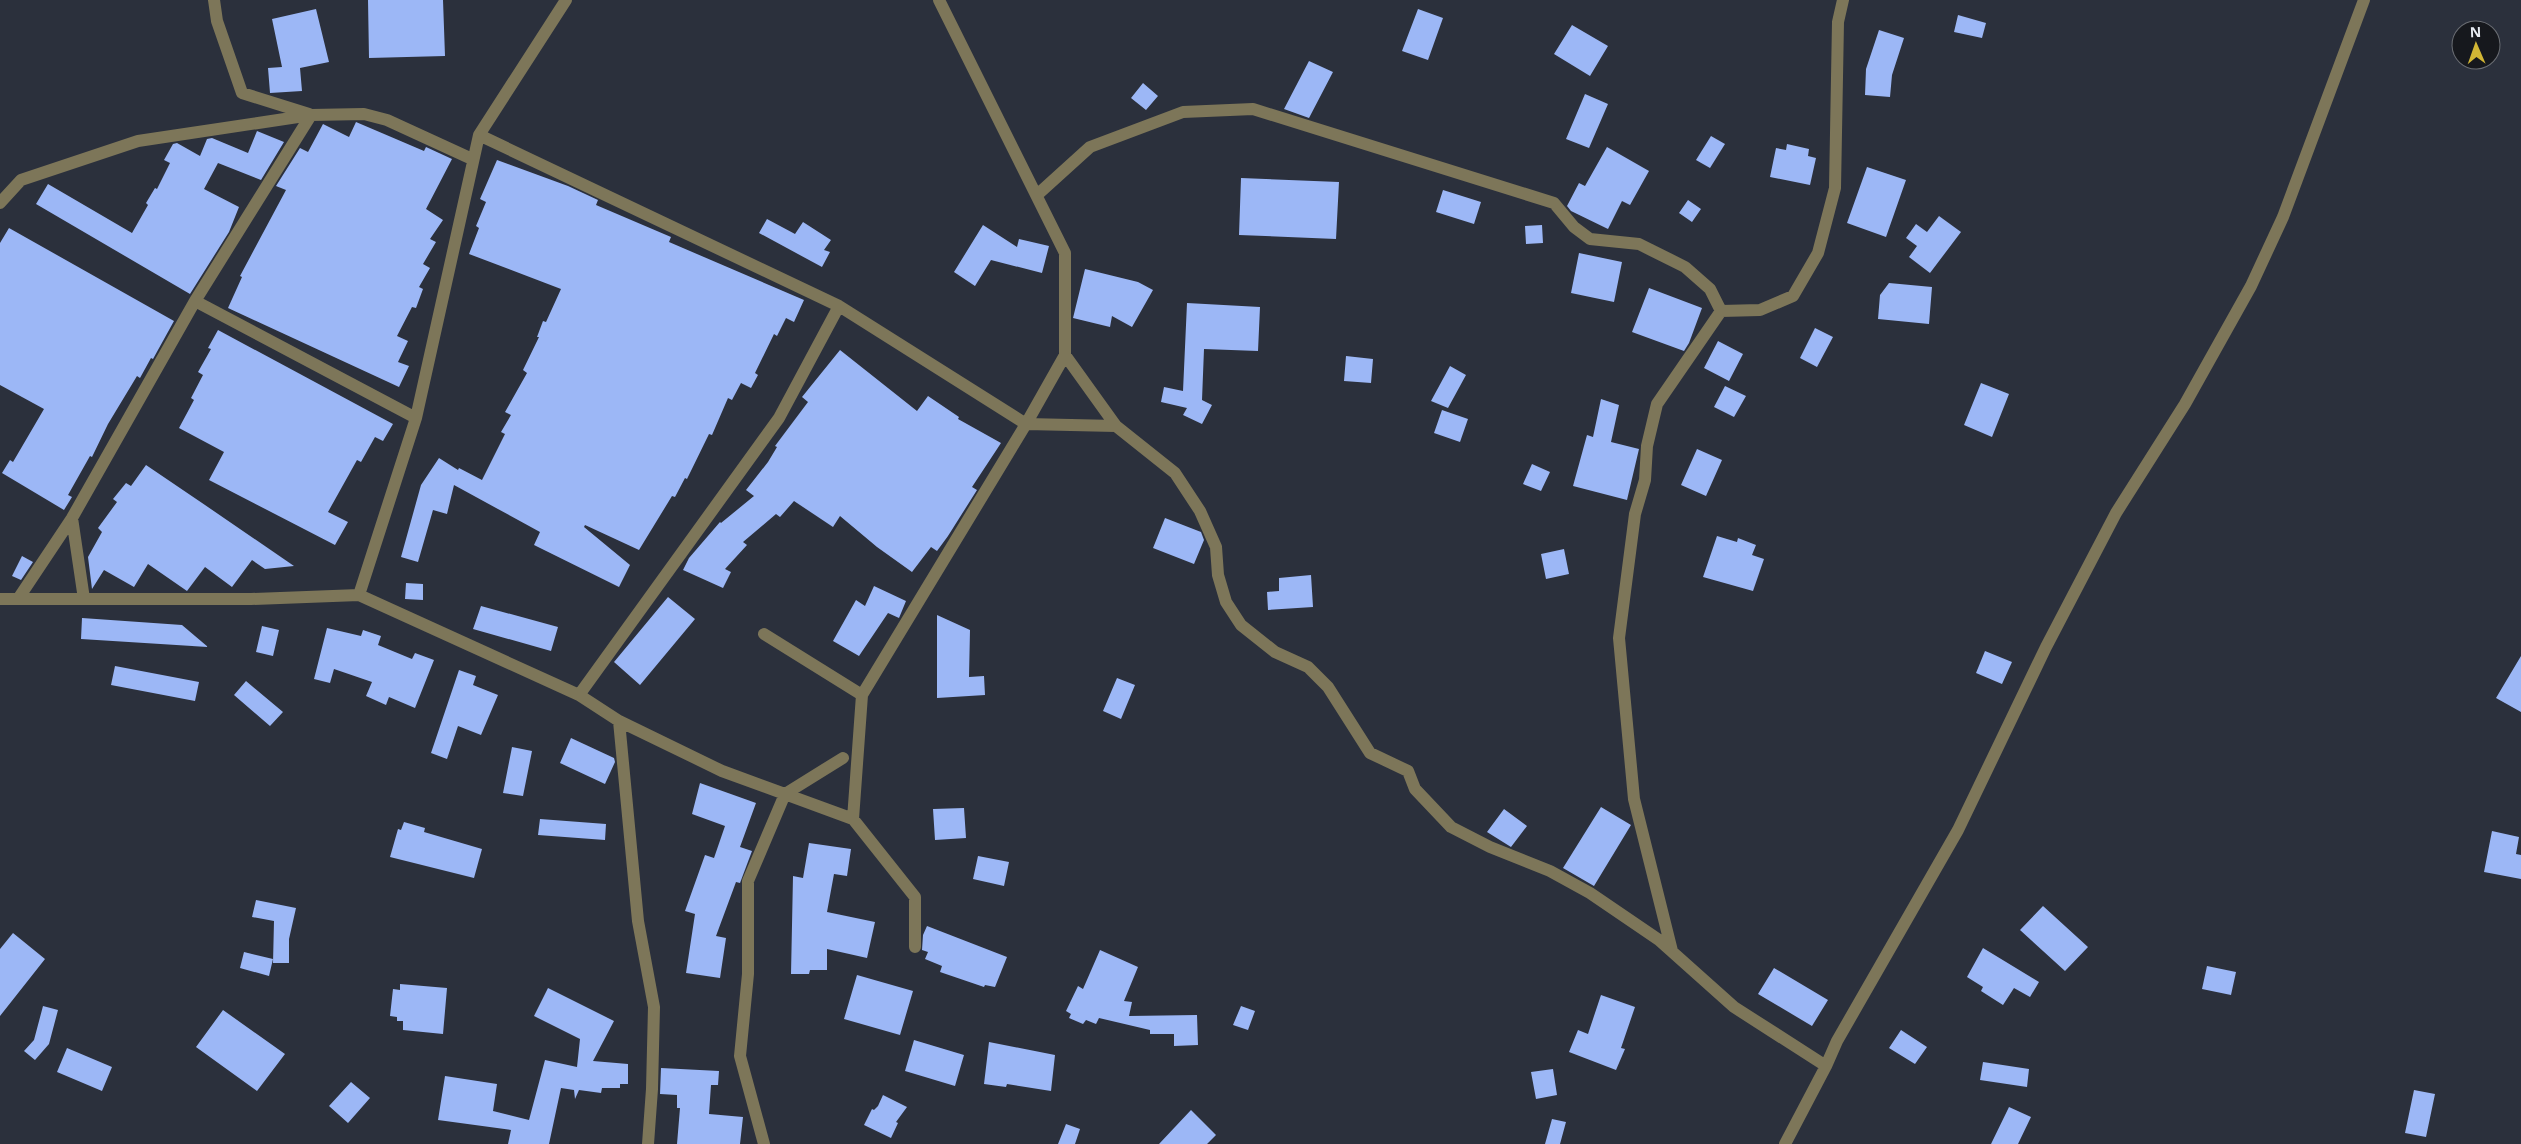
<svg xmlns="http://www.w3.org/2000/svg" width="2521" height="1144" font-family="'Noto Sans',sans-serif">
  <rect width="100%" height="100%" fill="#2b303c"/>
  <path fill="#9cb7f6" d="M368,0h75l2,56 -76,2z
    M316,9l13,53 -29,6 2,23 -32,2 -2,-25 14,-1 -10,-48z
    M1418,9l25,9 -15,42 -26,-9z
    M1958,15l28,8 -4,15 -28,-6z
    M1572,25l36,21 -18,30 -36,-22z
    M1879,30l25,8 -12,37 -2,22 -25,-2 1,-26z
    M1309,61l24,11 -24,46 -25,-9z
    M1143,83l15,13 -12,14 -15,-12z
    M1585,94l23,10 -19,44 -23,-9z
    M356,122l68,29 2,-4 26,12 -26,50 17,11 -13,19 6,3 -13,22 7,4 -11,19 4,2 -7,19 -4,-1 -15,29 11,5 -10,21 11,4 -10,21 -171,-79 14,-31 -2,-1 46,-86 -10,-4 24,-38 8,4 15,-28 26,13z
    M257,131l27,11 -23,38 -43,-17 -14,26 35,18 -10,25 -39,62 -154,-90 12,-20 84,49 16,-28 -2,-2 9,-15 2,1 13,-26 -6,-3 9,-16 4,-1 23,13 7,-17 5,-1 36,15z
    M1711,136l14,8 -15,24 -14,-8z
    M1787,144l22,5 -1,7 8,2 -6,27 -40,-8 6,-29 10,2z
    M1607,147l42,24 -19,34 -8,-4 -14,28 -37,-18 -4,-5 12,-23 6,3z
    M497,160l71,26 30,14 -2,5 75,32 -2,5 135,58 -10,22 -8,-4 -9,18 -3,-2 -19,39 3,2 -7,13 -10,-5 -9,17 -4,-2 -16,37 -3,-1 -22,45 -2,-1 -10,19 -3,-1 -33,54 -54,-25 -1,2 46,38 -11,22 -85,-42 6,-13 -86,-47 -7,29 -14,-4 -15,52 -17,-5 20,-72 18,-27 19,12 1,-2 23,12 23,-46 -4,-2 10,-17 -6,-3 22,-39 -4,-3 16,-33h-2l6,-16 3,1 15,-33 -92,-35 10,-26 -3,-2 10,-24 -6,-3z
    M1867,167l39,13 -20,57 -39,-14z
    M1241,178l98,4 -3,57 -97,-4z
    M1443,190l38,12 -7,22 -38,-12z
    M1688,200l13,9 -9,13 -13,-9z
    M1939,216l22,16 -31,41 -21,-16 8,-11 -11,-8 10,-14 11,8z
    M767,219l28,15 8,-12 28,18 -7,10 6,2 -8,15 -63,-34z
    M983,225l34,22 2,-8 30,7 -7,27 -51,-13 -16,26 -21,-14z
    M1542,225l1,18 -17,1 -1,-18z
    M9,228l165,93 -21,38 -2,-1 -11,20 -3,-2 -29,48 -16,33 -2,-1 -22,39 4,2 -8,13 -62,-37 8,-13 3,2 31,-53 -44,-24v-142z
    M1579,253l43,9 -8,40 -43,-9z
    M1085,269l53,13 15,8 -21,37 -20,-11 -2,11 -37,-9z
    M1889,283l43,4 -3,37 -51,-5 2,-24z
    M1649,288l53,20 -13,35 -5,8 -52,-19z
    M1187,303l73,4 -2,44 -54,-2 -2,51 10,5 -10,19 -19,-9 4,-7 -26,-6 3,-15 19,4z
    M1815,328l18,9 -16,30 -17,-9z
    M218,330l175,94 -10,17 -8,-4 -14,25 -4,-2 -29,52 20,10 -13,23 -126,-65 15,-28 -45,-24 15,-28 -3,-2 12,-23 -5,-3 13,-23 -3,-1z
    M1718,341l25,13 -14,27 -25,-13z
    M840,350l77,61 11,-15 31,21 -1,2 43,24 -29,44 5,3 -29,46 -11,15 -6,-4 -19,25 -35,-25 -37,-31 -7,11 -39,-26 -14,16 -4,-3 -33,28 4,3 -22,24 6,3 -8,16 -40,-18 6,-12 31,-36 1,1 33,-27 -8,-6 22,-28 9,-15 -2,-1 33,-44 -6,-5z
    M1346,356l27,3 -2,24 -27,-2z
    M1450,366l16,9 -18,33 -17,-7z
    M1981,383l28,11 -17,43 -28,-12z
    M1725,386l21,10 -12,21 -20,-10z
    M1601,399l18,6 -8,37 28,7 -12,51 -54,-14 14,-51 6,2z
    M1442,410l26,9 -8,23 -26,-9z
    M1697,449l25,11 -16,36 -25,-11z
    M1532,464l18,8 -9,19 -18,-7z
    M146,465l59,40 89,61 -29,3 -13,-9 -20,27 -27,-20 -18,24 -39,-27 -14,23 -30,-17 -12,19 -4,-32 14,-25 -4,-4 19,-26 -4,-3 13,-16 5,3z
    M1165,518l36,14 3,8 -10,24 -41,-16z
    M1717,536l20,6 1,-4 18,7 -4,10 12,4 -11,32 -50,-14z
    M1564,549l5,25 -23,5 -5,-25z
    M22,556l11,6 -12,18 -9,-4z
    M1311,575l2,32 -45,3 -1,-18 12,-1v-13z
    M406,583l17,1v16l-18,-1z
    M874,586l32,15 -7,17 -11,-5 -29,43 -26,-15 23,-41 9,6z
    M668,597l27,22 -55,66 -26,-23z
    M481,606l77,21 -7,24 -78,-22z
    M937,615l33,15 -1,47 15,-1 1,19 -48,3z
    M82,618l100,7 26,22 -127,-8z
    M262,626l17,4 -6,26 -17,-4z
    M327,628l34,8 2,-6 18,6 -3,9 34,14 3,-6 19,7 -19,48 -26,-11 -3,8 -20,-9 6,-14 -38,-13 -4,14 -16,-4z
    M1985,651l27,11 -10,22 -26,-11z
    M2521,656v56l-25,-14z
    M115,666l84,16 -4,19 -84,-16z
    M459,670l17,6 -3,9 25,10 -17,40 -23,-9 -11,33 -16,-6z
    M1117,678l18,7 -14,34 -18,-8z
    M246,681l37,31 -13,14 -36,-31z
    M571,738l43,20 1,4 -10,22 -45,-21z
    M512,747l20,4 -9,45 -20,-3z
    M700,783l56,20 -16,44 12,4 -12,32 -4,-1 -20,54 10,2 -6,40 -34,-5 9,-59 -10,-3 20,-56 9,3 11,-32 -33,-12z
    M1601,807l30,18 -37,61 -31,-18z
    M964,808l2,30 -31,2 -2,-31z
    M1504,809l23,17 -16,21 -24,-15z
    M540,819l66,5 -1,16 -67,-5z
    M404,822l21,6 -1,4 58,17 -8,29 -84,-21 8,-28 3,1z
    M2492,831l27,6 -3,17 5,1v24l-37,-7z
    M809,843l42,6 -4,27 -13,-2 -7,38 48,10 -8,36 -40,-9v21h-17l-1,4h-18l2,-98 10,2z
    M978,856l31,6 -5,24 -31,-7z
    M256,900l40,8 -7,31v24h-16l1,-42 -22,-4z
    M2043,906l45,41 -23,24 -45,-41z
    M927,926l80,31 -12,30 -10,-2 -1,2 -44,-15 2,-6 -17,-7 3,-7 -6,-2 1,-15z
    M13,933l32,26 -45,57v-67z
    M1983,948l56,34 -9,15 -16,-9 -11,17 -22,-14 2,-4 -16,-10z
    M1100,950l38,17 -14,34 8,1 -3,14 68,-1 1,30 -24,1v-12h-24v-4l-51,-12 -3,6 -10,-4 -3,4 -14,-6 2,-4 -5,-3 12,-25 5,3z
    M244,952l29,7 -4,17 -29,-8z
    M2207,966l29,6 -5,23 -29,-6z
    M1774,968l54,32 -16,26 -54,-32z
    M857,975l56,16 -13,44 -56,-16z
    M400,984l47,4 -4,46 -40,-4v-9h-6v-4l-7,-1 3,-27 7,1z
    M548,988l66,33 -21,40 35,3v20h-8v4h-18l-1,5 -22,-3 -4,9 -1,-9 -13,-2 -12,56h-41l3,-14 -73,-10 7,-44 52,8 -4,27 36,9 16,-60 32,7 3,-28 -46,-23z
    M1601,995l34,12 -14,41 4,1 -9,21 -47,-18 9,-22 10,4z
    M43,1006l15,4 -9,34 -14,16 -11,-9 10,-11z
    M1241,1006l14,5 -7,19 -15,-5z
    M223,1010l62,44 -28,37 -61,-44z
    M1901,1030l26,17 -12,17 -26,-16z
    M914,1040l50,15 -9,31 -50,-15z
    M989,1042l66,13 -4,36 -44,-7 -1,3 -22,-3z
    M67,1048l45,19 -10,24 -45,-19z
    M1983,1062l46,7 -2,18 -47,-7z
    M661,1068l58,3 -1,14h-7l-2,29 34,3 -3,27h-63l3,-36h-3v-13l-17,-1z
    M1553,1069l4,26 -21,4 -5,-27z
    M351,1082l19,16 -22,25 -19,-17z
    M2414,1090l21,4 -9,43 -21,-4z
    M883,1095l24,12 -11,15 2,1 -7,15 -27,-13 8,-16 2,1 4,-4z
    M2009,1107l22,10 -13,27h-27z
    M1191,1110l25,25 -9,9h-48z
    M1552,1119l14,3 -6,22h-15z
    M1066,1124l14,5 -5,15h-17z"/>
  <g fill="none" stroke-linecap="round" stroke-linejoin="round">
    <path stroke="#7d7659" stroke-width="12" d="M214,0l3,21 25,72 67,21
      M479,135l360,171 187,118 90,2
      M1037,195l53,-48 93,-35 70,-3 301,94 20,24 16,12 49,5 46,23 25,22 11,22
      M0,203l21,-23 117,-39 173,-26
      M195,301l221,117
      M1065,355l51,71 59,47 25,38 16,36 2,28 8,27 15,23 34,27 33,15 20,20 42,66 38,18 7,18 36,38 39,20 60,24 40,22 69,47 75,67 92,59
      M72,518l12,81
      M359,595l57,-177 63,-283 87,-135
      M0,599h251l108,-4 220,100 40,26 19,200 16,86 -2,82 -4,55
      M18,599l54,-81 123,-217 116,-186 53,-1 23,6 85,39
      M764,634l98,61
      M579,695l200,-277 60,-112
      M619,721l103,50 131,48 62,78v50
      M853,819l9,-124 164,-271 39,-69v-102l-126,-253
      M1672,951l-38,-152 -15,-161 16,-124 10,-34 2,-34 10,-42 64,-93 39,-1 33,-14 25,-43 17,-65 3,-166 5,-22
      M764,1144l-24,-88 8,-82v-93l37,-87 58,-36
      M1785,1144l41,-78 11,-25 121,-211 88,-183 70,-134 69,-109 66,-118 32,-69 81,-217"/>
  </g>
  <g transform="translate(2476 45) rotate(358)"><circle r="24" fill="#16181d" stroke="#6a6d73"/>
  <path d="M0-4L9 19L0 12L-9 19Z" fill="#d2b635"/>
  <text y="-8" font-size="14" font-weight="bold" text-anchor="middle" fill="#e8ecf3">N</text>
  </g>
</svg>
